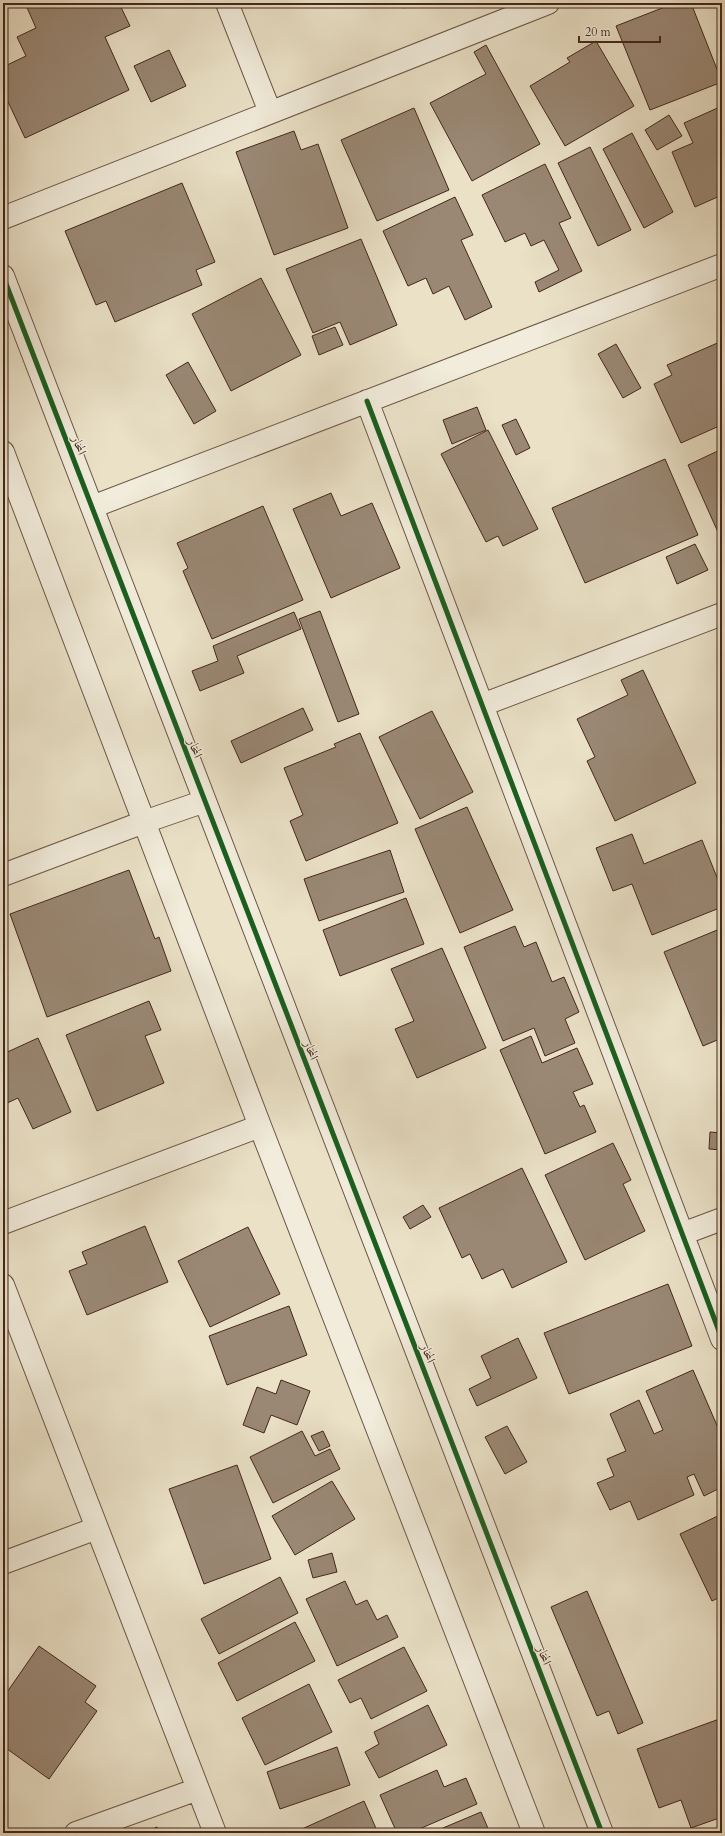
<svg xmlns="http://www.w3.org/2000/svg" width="725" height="1836" font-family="Cardo,Amiri,serif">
  <rect width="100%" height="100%" fill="#eae1c7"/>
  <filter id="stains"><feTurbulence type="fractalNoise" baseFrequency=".005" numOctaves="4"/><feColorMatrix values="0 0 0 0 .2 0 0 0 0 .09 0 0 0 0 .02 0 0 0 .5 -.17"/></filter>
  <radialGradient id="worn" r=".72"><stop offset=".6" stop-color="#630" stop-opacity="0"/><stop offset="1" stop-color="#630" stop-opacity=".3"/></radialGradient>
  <path fill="#9a8875" stroke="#44271c" d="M25,3h94l11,23 -25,11 24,53 -104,48 -22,-47v-24l23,-11 -9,-19 19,-9z
    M401,3h16l-14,5z
    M675,3h16l31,79 -72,28 -34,-84z
    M596,41l38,65 -69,40 -35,-60 40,-24 -3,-4z
    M486,45l54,99 -68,37 -42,-78 56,-29 -12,-22z
    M169,50l17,36 -35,16 -17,-36z
    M722,106v89l-27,12 -23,-55 21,-9 -9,-20z
    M414,108l35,82 -72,31 -36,-81z
    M669,115l13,21 -25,14 -12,-20z
    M294,131l7,19 17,-6 30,84 -74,27 -38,-103z
    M632,133l41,79 -29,16 -41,-79z
    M590,147l41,83 -33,16 -40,-83z
    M545,164l26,54 -12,5 23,48 -43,21 -4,-10 24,-12 -15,-30 -13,6 -6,-13 -20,9 -23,-47z
    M182,183l33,79 -19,8 6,15 -87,37 -9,-21 -10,4 -31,-74z
    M455,197l18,38 -12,5 31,67 -27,13 -16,-34 -16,8 -7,-16 -18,8 -25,-55z
    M361,239l36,86 -47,20 -10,-23 -27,11 -27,-64z
    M261,278l40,77 -70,36 -39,-77z
    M335,327l8,18 -24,10 -7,-19z
    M722,341v91h-2l-3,-5 -36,16 -27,-59 18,-9 -5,-10z
    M616,344l25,44 -18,10 -25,-44z
    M188,362l28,49 -22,13 -28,-49z
    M477,407l9,23 -34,14 -9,-24z
    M516,419l14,29 -14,7 -14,-30z
    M488,430l50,99 -35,17 -5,-10 -12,6 -45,-88z
    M722,449v89l-1,1 -33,-74z
    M665,459l33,76 -113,48 -33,-75z
    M331,493l10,23 31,-13 28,65 -69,30 -38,-89z
    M263,506l40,94 -91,39 -29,-68 5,-3 -11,-25z
    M695,544l13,26 -31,14 -11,-27z
    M320,611l39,103 -21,8 -39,-103z
    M294,612l7,17 -64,27 7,17 -44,18 -8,-20 26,-10 -5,-15z
    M643,670l53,113 -81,38 -28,-60 8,-4 -18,-38 51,-24 -7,-15z
    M303,708l10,22 -72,33 -10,-22z
    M432,711l41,81 -53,27 -41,-82z
    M360,733l38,90 -92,38 -16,-40 13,-6 -19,-47 52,-21 -2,-3z
    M467,807l46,103 -53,23 -45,-104z
    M632,834l12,30 58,-24 20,50v17l-70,28 -20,-51 -19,7 -17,-43z
    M390,850l14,42 -85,29 -15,-42z
    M129,870l26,69 4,-2 12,34 -124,46 -37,-103z
    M406,898l18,46 -84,32 -17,-46z
    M515,926l9,21 12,-5 16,40 12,-5 15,35 -14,7 10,24 -30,13 -11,-28 -31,13 -39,-94z
    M722,928v110l-19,8 -39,-94z
    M442,948l44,100 -69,30 -22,-49 19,-8 -23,-52z
    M149,1001l12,29 -16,6 19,47 -67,28 -31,-76z
    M531,1036l11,27 35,-15 16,36 -20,8 7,15 4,-2 12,27 -51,22 -45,-104z
    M38,1038l33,74 -38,17 -15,-31 -13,6 -2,-5v-45z
    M710,1132l12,1v17l-13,-1z
    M613,1143l18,37 -8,4 22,47 -60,29 -40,-85z
    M522,1168l45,94 -55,26 -9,-19 -21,10 -12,-25 -8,4 -23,-50z
    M423,1205l8,12 -21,12 -7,-12z
    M145,1226l23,56 -81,33 -18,-44 18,-7 -5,-12z
    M248,1227l32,67 -70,33 -32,-66z
    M668,1284l24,62 -123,48 -25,-61z
    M289,1306l18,49 -80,30 -18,-49z
    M518,1338l19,40 -60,28 -8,-17 22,-11 -10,-22z
    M693,1370l29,67v50l-18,9 -10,-22 -7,3 7,18 -56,25 -8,-19 -20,9 -13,-27 17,-7 -7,-17 19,-8 -16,-37 29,-14 15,34 9,-4 -17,-39z
    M281,1380l29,11 -13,34 -26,-10 -7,18 -21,-8 14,-38 19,7z
    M507,1426l20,36 -22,12 -20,-37z
    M302,1431l13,25 15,-7 10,20 -67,34 -23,-46z
    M323,1431l7,15 -11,5 -8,-15z
    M237,1465l34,94 -67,25 -35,-95z
    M332,1481l23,38 -60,36 -23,-39z
    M722,1514v82l-10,5 -32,-67z
    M332,1553l5,19 -24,6 -5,-18z
    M280,1577l18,36 -79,41 -18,-35z
    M345,1581l11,24 11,-5 10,20 10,-5 11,22 -61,29 -31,-67z
    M587,1591l56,132 -25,11 -9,-23 -12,5 -46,-109z
    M295,1622l20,39 -78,40 -19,-38z
    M39,1646l57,40 -11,16 12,9 -48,68 -46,-33v-48z
    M404,1647l23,44 -56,28 -10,-21 -11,5 -12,-23z
    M309,1684l23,48 -67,33 -23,-47z
    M428,1705l19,40 -68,33 -14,-26 14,-8 -5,-12z
    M722,1718v99l-31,11 -10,-28 -22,8 -22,-59z
    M337,1747l13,38 -70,24 -13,-37z
    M437,1770l7,17 22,-9 11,26 -67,29h-13l-17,-38z
    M364,1801l14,32h-85z
    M481,1812l9,21h-59z
    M157,1827l3,6h-17z"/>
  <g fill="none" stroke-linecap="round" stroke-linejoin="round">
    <g stroke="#6e5647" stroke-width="24">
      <path id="minor" d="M227,3l43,109
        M3,218l545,-215
        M3,276l599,1557
        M367,401l355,938
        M3,452l257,674 274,707
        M92,507l630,-242
        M482,705l240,-91
        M3,875l141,-53 61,-21
        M3,1223l257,-97
        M682,1234l40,-15
        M3,1285l212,548
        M3,1563l94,-35
        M76,1833l122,-44"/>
    </g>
    <use href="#minor" stroke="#f1ecdb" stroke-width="22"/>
    <g stroke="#f1ecdb" stroke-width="8">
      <path id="cycleway" d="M3,276l599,1557
        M367,401l355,938"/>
    </g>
    <use href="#cycleway" stroke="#1b5e20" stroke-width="5"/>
  </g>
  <g text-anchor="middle" stroke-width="3" stroke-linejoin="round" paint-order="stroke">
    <g font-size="13" fill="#44271c" stroke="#f1ecdb">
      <text transform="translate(80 445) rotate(69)" y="5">المحار</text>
      <text transform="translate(196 748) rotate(69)" y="5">المحار</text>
      <text transform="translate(312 1050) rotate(69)" y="5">المحار</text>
      <text transform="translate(429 1353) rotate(69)" y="5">المحار</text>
      <text transform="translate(545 1655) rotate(69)" y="5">المحار</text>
    </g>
  </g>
  <rect width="725" height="1836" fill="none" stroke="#eae1c7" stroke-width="16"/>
  <rect x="4" y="4" width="717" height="1828" fill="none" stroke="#44271c" stroke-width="2"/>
  <rect x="8" y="8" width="709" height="1820" fill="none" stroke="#44271c"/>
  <path d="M579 36v6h81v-6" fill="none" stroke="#44271c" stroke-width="2"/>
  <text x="585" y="36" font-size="12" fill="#44271c" stroke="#f1ecdb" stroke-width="3" paint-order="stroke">20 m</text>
  <rect width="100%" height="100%" filter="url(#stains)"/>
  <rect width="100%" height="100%" fill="url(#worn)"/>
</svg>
